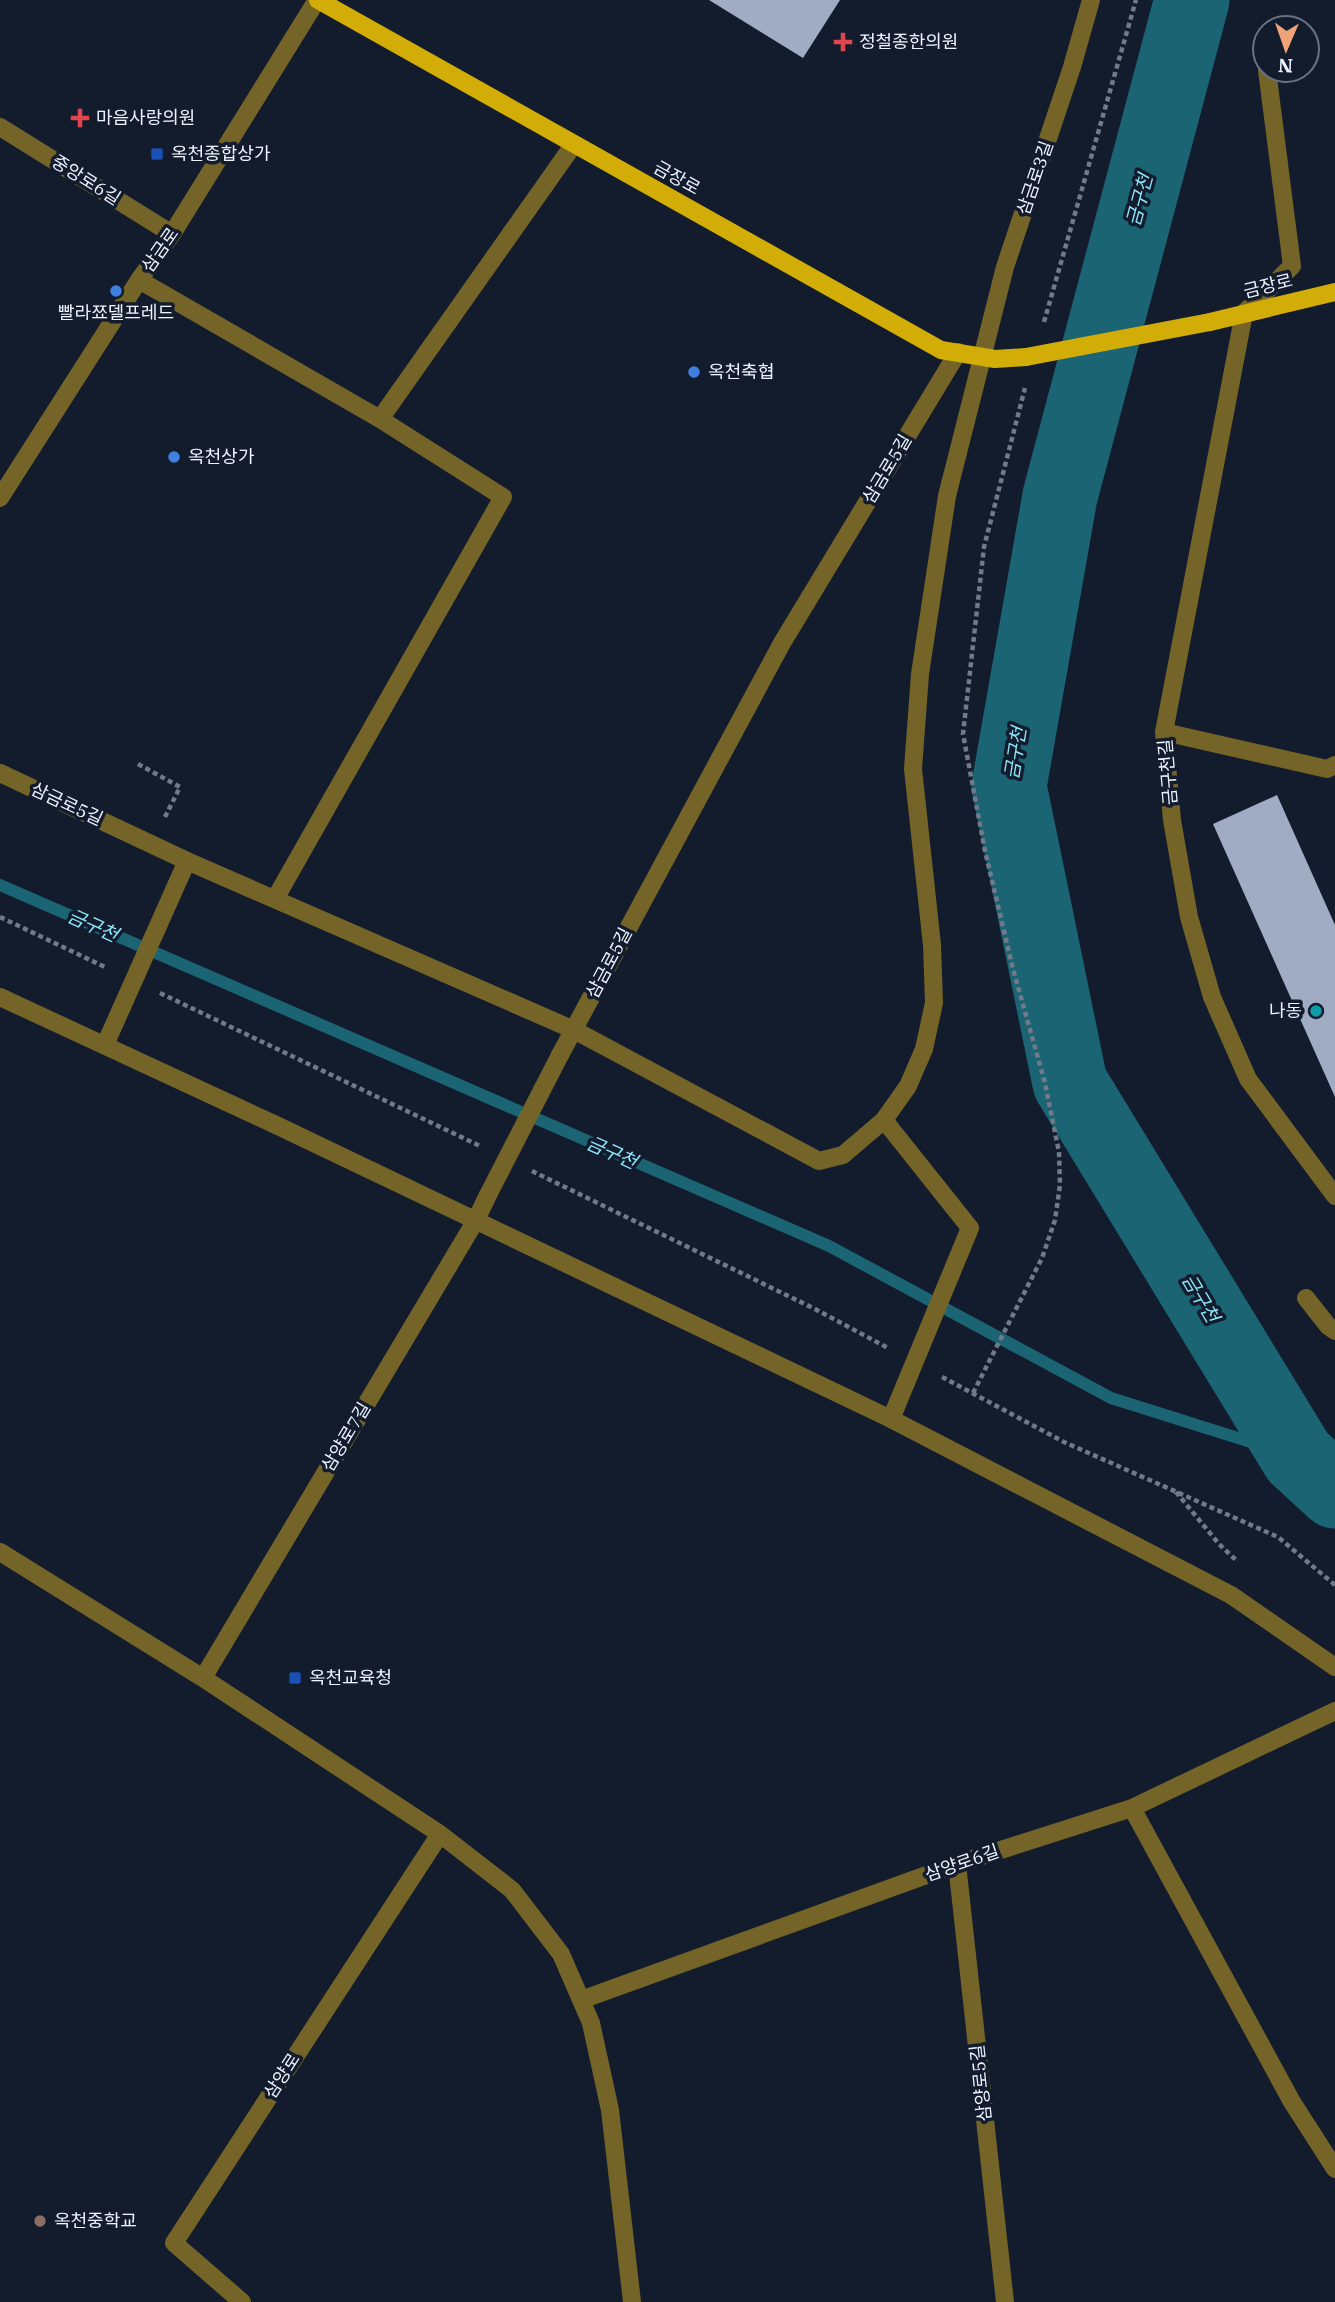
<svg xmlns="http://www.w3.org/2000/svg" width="1335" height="2302" font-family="'IBM Plex Serif','Noto Sans KR',serif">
  <rect width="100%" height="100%" fill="#131c2d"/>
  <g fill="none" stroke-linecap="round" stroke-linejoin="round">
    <path stroke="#1b6473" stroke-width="12" d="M0,885l829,361 282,152 187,59"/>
    <path stroke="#1b6473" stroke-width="75" d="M1192,0l-132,496 -51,290 61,297 228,374 37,34"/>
  </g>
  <path fill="#a0acc4" d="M709,0h131l-37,58z
    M1277,795l58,130v172l-122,-273z"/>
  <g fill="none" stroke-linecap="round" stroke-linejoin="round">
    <path stroke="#727a89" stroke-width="4.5" stroke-dasharray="5 3.5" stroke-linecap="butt" d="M1044,322l92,-322
      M138,764l42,23 -16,32
      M0,917l107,51
      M160,993l320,153
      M532,1171l283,138 73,39
      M942,1377l122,65 214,95 57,48
      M973,1393l69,-135 13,-38 5,-35 -1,-33 -14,-69 -32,-114 -28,-118 -22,-117 21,-187 41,-159
      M1176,1492l43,52 18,17"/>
    <path stroke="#756428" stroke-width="18" d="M1267,70l25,196 -48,47 -80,419 8,88 17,97 23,80 36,82 87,117
      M0,127l172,107
      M139,280l241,139 123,78 -228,402
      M380,419l194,-275
      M0,498l139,-218 33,-46 145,-234
      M1164,732l163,37 8,-4
      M0,773l187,88 387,169 245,131 24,-6 41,-35 24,-34 16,-37 10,-46 -2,-58 -19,-176 7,-95 27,-178 58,-229 67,-200 19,-67
      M0,997l276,128 615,294 340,176 104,72
      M560,1055l222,-412 176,-291
      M1306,1298l22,28 7,5
      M0,1552l203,126 237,156 72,56 49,64 30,69 19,87 22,192
      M203,1678l273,-458 12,-25
      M1132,1808l160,294 43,67
      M957,1864l48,438
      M581,2000l376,-136 175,-56 203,-97
      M242,2302l-68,-59 266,-409"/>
    <path stroke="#d2ad07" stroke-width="18" d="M318,0l623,350 54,9 31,-2
      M1210,322l125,-30"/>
    <path stroke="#756428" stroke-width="18" d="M105,1045l82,-184
      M884,1120l86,108 -79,191
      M488,1195l72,-140"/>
    <path stroke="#d2ad07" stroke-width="18" d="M1026,357l184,-35"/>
  </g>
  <g fill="#e0444e" stroke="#131c2d" stroke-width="2.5">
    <path d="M839.5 31.5h7v7h7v7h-7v7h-7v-7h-7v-7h7z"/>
    <path d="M76.5 107.5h7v7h7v7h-7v7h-7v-7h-7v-7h7z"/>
  </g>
  <g fill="#1a4fb4" stroke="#131c2d" stroke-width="2.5">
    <rect x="150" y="147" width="14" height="14" rx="3.5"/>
    <rect x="288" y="1671" width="14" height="14" rx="3.5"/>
  </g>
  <g fill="#3f7fe0" stroke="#131c2d" stroke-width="2.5">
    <circle cx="116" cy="291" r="7"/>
    <circle cx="694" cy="372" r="7"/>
    <circle cx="174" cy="457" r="7"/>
  </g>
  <circle fill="#0f9aa8" stroke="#131c2d" stroke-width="2.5" cx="1316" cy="1011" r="7"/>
  <circle fill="#8d6e63" stroke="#131c2d" stroke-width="2.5" cx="40" cy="2221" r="7"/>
  <g text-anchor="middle" stroke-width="7" stroke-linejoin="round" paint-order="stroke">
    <g font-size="18" fill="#ecf2ff" stroke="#131c2d" text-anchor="start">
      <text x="859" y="48">정철종한의원</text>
      <text x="96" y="124">마음사랑의원</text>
      <text x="171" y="160">옥천종합상가</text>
      <text x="116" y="319" text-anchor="middle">빨라쬬델프레드</text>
      <text x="708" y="378">옥천축협</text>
      <text x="188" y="463">옥천상가</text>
      <text x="1302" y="1017" text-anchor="end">나동</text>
      <text x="309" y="1684">옥천교육청</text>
      <text x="54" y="2227">옥천중학교</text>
    </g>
    <g font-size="18" fill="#ecf2ff" stroke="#131c2d">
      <text transform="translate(677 178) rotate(29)" y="6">금장로</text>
      <text transform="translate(1035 178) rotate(-71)" y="6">삼금로3길</text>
      <text transform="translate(86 180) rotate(32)" y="6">중앙로6길</text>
      <text transform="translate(160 250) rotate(-55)" y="6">삼금로</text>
      <text transform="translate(1268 286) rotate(-14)" y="6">금장로</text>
      <text transform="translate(887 469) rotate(-59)" y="6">삼금로5길</text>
      <text transform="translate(1168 772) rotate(-95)" y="6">금구천길</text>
      <text transform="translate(67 804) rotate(25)" y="6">삼금로5길</text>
      <text transform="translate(609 963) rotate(-62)" y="6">삼금로5길</text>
      <text transform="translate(346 1437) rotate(-59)" y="6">삼양로7길</text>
      <text transform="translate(962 1863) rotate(-19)" y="6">삼양로6길</text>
      <text transform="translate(282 2076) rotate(-57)" y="6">삼양로</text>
      <text transform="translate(981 2083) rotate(-96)" y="6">삼양로5길</text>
    </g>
    <g font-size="19" font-style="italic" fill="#8ce6fb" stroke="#131c2d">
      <text transform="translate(1139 200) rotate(-75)" y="7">금구천</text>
      <text transform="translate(1015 753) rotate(-81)" y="7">금구천</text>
      <text transform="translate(93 925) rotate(24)" y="7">금구천</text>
      <text transform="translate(612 1152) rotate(24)" y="7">금구천</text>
      <text transform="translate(1201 1298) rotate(59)" y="7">금구천</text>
    </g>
  </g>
  <g transform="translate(1286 49) rotate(182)"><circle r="33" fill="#131c2d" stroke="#6a7281" stroke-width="2"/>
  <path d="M0-5L12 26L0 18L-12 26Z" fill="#efa377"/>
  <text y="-10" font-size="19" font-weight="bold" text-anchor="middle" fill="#ecf2ff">N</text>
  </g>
</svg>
